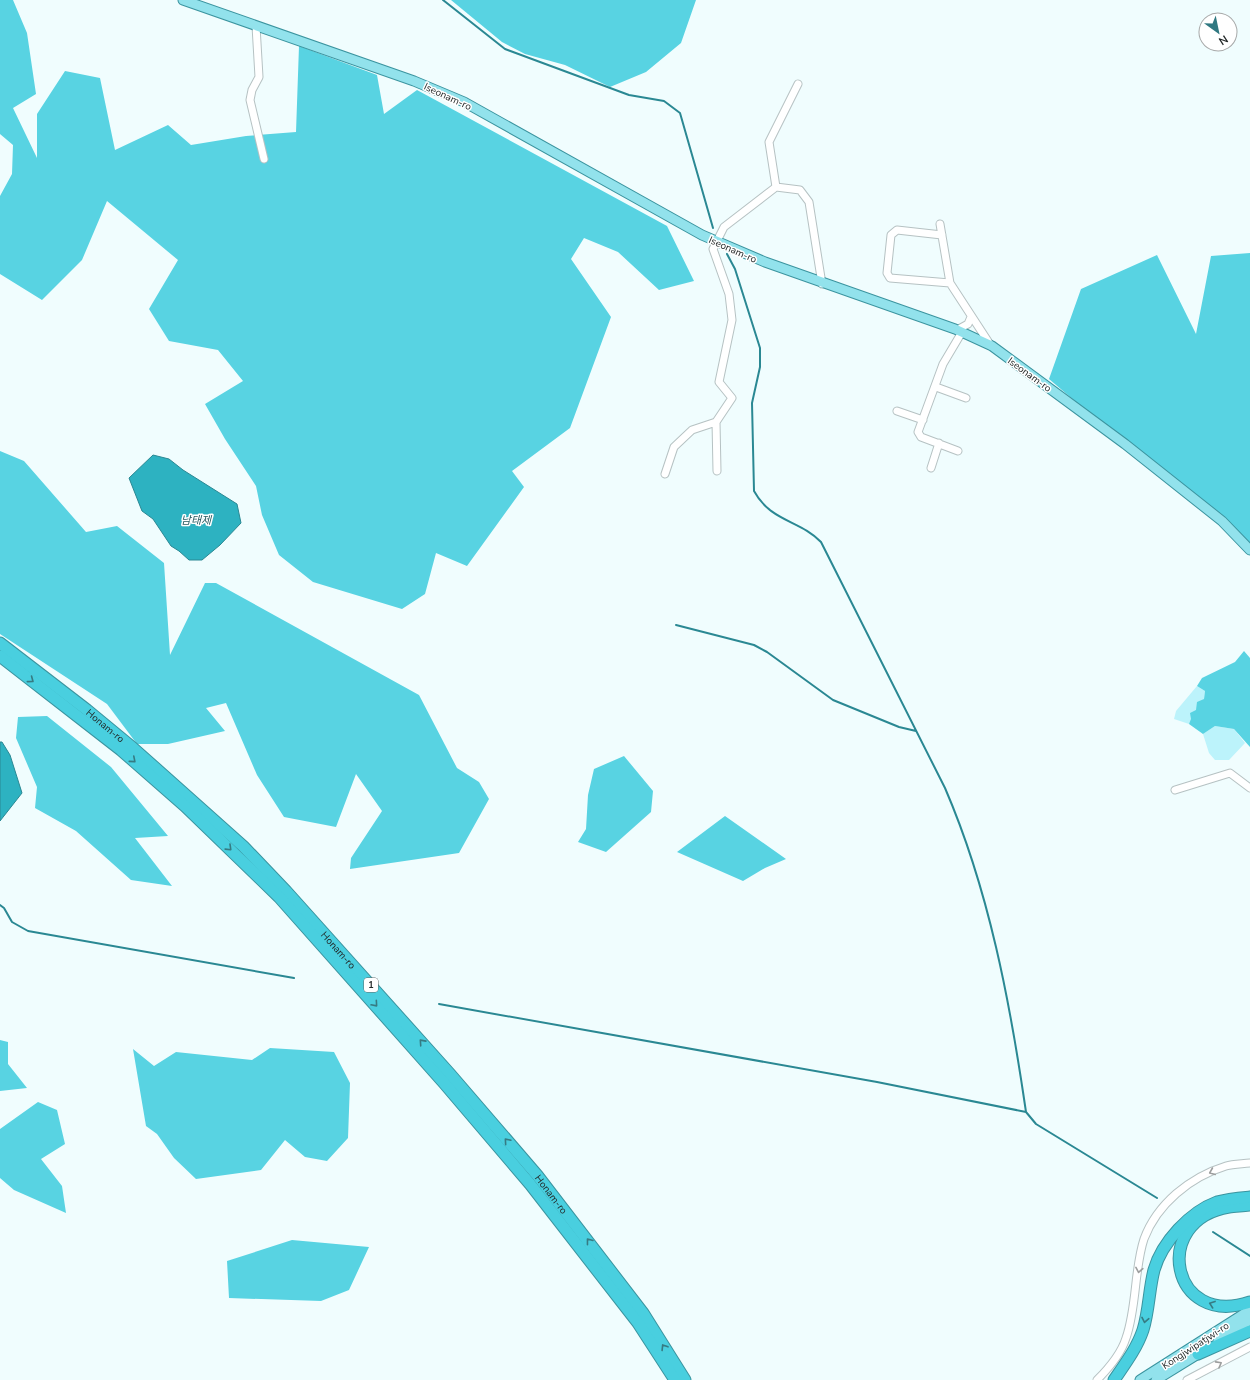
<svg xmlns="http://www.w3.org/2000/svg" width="1250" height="1380" font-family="'Nunito Sans','Noto Sans KR',sans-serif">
  <rect width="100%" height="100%" fill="#f0fdfe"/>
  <path fill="#bcf3fb" d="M1197,686l8,5 -1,8 -15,25 -15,-5 2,-8z
    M1215,726l19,3 11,14 -16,17h-14l-6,-7 -6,-19z"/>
  <path fill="#58d3e2" d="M0,0h13l14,33 9,61 -23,14 24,50v-44l28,-43 35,7 15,72 53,-25 23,20 55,-9 50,-4 3,-86 78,29 7,39 33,-24 250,136 27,55 -35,9 -41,-38 -34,-14 -13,21 40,58 -41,111 -58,43 12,16 -57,79 -31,-13 -11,41 -23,15 -89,-27 -34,-27 -17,-40 -6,-29 -31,-47 -20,-35 38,-23 -25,-31 -49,-9 -20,-32 29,-49 -71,-59 -25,59 -40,40 -42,-26v-78l12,-22 1,-29 -13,-11z
    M451,0h245l-15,43 -35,29 -36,15 -45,-22 -40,-11 -23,-12z
    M1250,253v297l-201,-171 32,-90 76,-34 39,79 15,-78z
    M0,451l24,10 62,71 31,-6 47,37 6,92 35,-72h11l203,112 38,73 22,14 10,17 -30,54 -109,16 1,-11 31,-47 -26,-37 -20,53 -52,-10 -27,-42 -31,-72 -20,5 19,23 -57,13h-31l-30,-40 -107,-70z
    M1244,651l6,7v89l-16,-18 -19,-3 -12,8 -14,-10 2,-5 -1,-6 6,-3 1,-8 7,-3 1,-8 -8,-5 5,-8 33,-16z
    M47,716l64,51 57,69 -33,2 37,48 -41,-6 -55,-49 -41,-23 2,-21 -21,-49 2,-21z
    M624,756l29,35 -2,21 -45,40 -28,-10 8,-13 2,-34 6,-26z
    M725,816l61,43 -21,9 -22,13 -66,-29z
    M0,1040l8,2v22l19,24 -27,3z
    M270,1048l64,4 16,31 -2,55 -21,23 -22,-4 -20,-17 -24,30 -65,9 -22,-21 -17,-24 -11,-8 -13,-77 21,17 22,-14 76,8z
    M38,1102l19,8 8,34 -24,15 21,27 4,27 -52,-23 -14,-12v-49z
    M292,1240l77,7 -20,43 -28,11 -92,-3 -2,-37z"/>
  <path fill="#2db2c1" stroke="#2a8893" d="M153,455l16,4 14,11 54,34 4,19 -21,22 -18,15h-13l-10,-9 -8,-5 -18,-27 -11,-8 -13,-33z
    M0,742h2l8,13 12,38 -22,28z"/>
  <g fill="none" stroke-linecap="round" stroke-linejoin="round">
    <path stroke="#2a8893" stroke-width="2" d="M443,0l62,49 124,46 35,6 16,12 33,115
      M727,254l8,15 25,79v19l-8,36 2,88c17,31 46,29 67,51l124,246c44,102 65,214 81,324l10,12 121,74
      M676,625l78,20 13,7 66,48 66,27 17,4
      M0,905l4,3 8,14 16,9 266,47
      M439,1004l438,78 149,30
      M1213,1232l37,24"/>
    <g stroke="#b6c2c3" stroke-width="9">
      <path id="minor" d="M256,26l3,51 -7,13 -2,10 14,59
        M776,187l-7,-45 29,-58
        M940,224l10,59 41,63
        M942,235l-45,-5 -6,5 -4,38 3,5 60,5
        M957,330l11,-6 3,-7
        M936,387l30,11
        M897,411l26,9
        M716,422l1,49
        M958,451l-37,-14 -3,-5 25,-68 19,-32
        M931,468l8,-25
        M665,474l9,-27 18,-17 24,-8 16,-24 -13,-16 13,-62 -3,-26 -16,-45 11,-22 52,-40 24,3 9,12 13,82
        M1175,790l55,-17 20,15
        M1097,1380c12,-12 24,-26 29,-42 11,-31 8,-69 18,-99 13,-35 46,-62 82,-73 7,-2 16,-2 24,-3
        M1187,1380l63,-33"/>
    </g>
    <g stroke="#3b949f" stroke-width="11">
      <path id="major" d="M183,0l231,81 50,21 238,133 63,27 190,67 37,17 133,98 97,77 28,29
        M1218,1341l32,-21
        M1140,1380l110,-70
        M1156,1380l47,-29"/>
    </g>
    <g stroke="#3b949f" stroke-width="13">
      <g id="highway">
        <path id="s1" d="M0,643l87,67 46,38 110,98 43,45 164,183 87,101 106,138 42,67"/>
        <path d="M0,656l121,94 64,56 94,91 165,186 86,101 108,139 37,57"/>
        <path d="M1250,1205c-7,1 -15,1 -21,2 -79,13 -58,122 21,95"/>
        <path d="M1198,1354l52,-23"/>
        <path d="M1114,1380c11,-16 23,-32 29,-50 6,-19 6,-41 11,-60 8,-28 36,-58 63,-68 10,-3 22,-4 33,-5"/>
      </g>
    </g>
    <use href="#minor" stroke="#fff" stroke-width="7"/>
    <use href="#major" stroke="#92e2ec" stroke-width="9"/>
    <use href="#highway" stroke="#49cfdf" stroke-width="11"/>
  </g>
  <defs><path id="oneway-chevron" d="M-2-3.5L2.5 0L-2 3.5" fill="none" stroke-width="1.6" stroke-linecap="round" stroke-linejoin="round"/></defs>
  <g stroke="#367b83">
    <use href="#oneway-chevron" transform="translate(31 680) rotate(37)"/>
    <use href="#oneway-chevron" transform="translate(133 760) rotate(41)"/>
    <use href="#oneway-chevron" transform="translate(229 848) rotate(44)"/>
    <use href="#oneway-chevron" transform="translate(375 1004) rotate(49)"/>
    <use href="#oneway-chevron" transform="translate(422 1042) rotate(-132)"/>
    <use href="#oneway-chevron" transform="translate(507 1141) rotate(-131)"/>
    <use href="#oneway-chevron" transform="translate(589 1241) rotate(-128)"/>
    <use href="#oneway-chevron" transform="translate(1212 1304) rotate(-160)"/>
    <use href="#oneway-chevron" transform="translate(1145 1320) rotate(101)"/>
    <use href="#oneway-chevron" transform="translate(664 1347) rotate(-122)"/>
  </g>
  <g stroke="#9c9e9e">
    <use href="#oneway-chevron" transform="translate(1212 1172) rotate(157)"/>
    <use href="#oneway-chevron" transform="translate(1139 1270) rotate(100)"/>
    <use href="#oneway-chevron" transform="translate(1219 1364) rotate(-29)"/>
  </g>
  <g text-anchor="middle" stroke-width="3" stroke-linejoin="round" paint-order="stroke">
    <rect fill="#fff" stroke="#646868" stroke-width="1" x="364" y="978" width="14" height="14" rx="3"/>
    <g font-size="9" font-weight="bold" fill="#222727">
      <text x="371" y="988">1</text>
    </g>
    <g font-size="10" fill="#222727" stroke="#fff">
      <text transform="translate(448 96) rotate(25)" y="4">Iseonam-ro</text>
      <text transform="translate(733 249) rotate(24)" y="4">Iseonam-ro</text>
      <text transform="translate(1030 374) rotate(36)" y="4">Iseonam-ro</text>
      <text dy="4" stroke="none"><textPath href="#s1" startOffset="134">Honam-ro</textPath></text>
      <text dy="4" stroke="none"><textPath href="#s1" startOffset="458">Honam-ro</textPath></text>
      <text dy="4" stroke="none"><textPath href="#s1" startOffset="782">Honam-ro</textPath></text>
      <text transform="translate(1195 1345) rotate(-33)" y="4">Kongjwipatjwi-ro</text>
    </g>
    <g font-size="11" font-style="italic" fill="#275b61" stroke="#fff">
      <text x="196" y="524">남태제</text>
    </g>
  </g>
  <g transform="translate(1218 32) rotate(147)"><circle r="19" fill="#ffffff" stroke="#a7a9a9"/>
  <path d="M0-3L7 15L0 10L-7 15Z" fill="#307881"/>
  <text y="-6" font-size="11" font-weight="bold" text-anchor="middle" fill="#222727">N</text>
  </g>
</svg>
